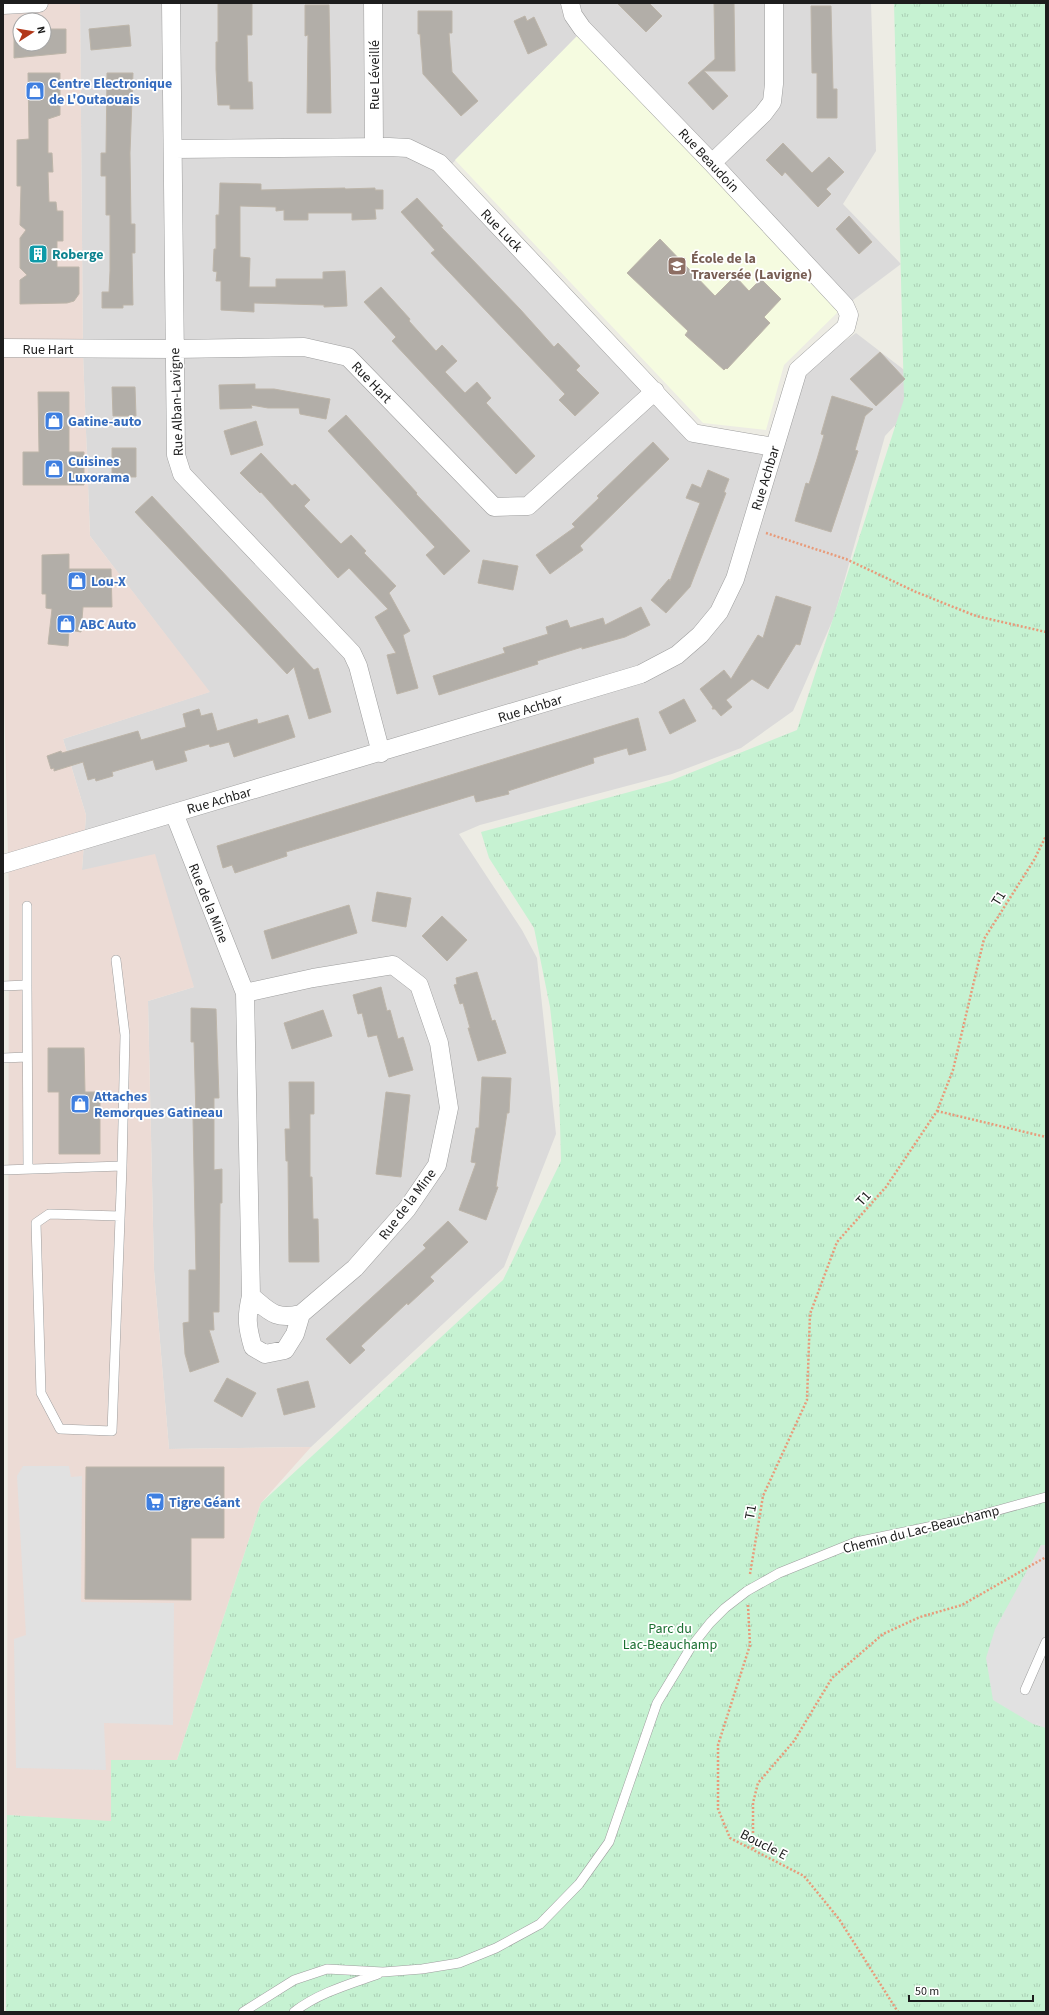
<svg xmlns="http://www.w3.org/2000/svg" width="1049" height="2015" font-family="'Source Sans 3',sans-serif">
  <defs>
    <pattern id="park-tufts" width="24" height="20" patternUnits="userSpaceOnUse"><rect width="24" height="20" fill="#c6f2d2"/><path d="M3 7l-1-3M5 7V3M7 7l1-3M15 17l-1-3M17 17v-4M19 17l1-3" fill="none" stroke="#aacfb4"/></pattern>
  </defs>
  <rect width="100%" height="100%" fill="#edece4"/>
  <path fill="#dbdada" d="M80,3h791l5,148 -33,53 58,60 -60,45 -260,-277 -138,141 253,264 77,20 25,-83 58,-41 73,56 -44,47 -51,181 -41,94 -52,37 -69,26 -192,51 -21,9 63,96 15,28 19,176 -52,133 -193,180 -142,2 -15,-179 -6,-269 46,-14 -112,-117 4,-55 -23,-76 146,-47 -119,-156 -7,-182z"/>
  <path fill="#ecdbd5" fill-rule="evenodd" d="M3,3h77l3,351 7,182 120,156 -147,47 23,76 -4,55 73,-16 39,133 -46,14 6,269 15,179 142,-2 -50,56 -84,257h-66v62l-104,-7 2,-921 -6,-236zM20,20h24v24h-24z"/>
  <path fill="#f5fbe0" d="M581,32l260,277 -57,56 -18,65 -63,-7 -248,-263z"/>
  <path fill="url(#park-tufts)" d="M894,3h152v2009h-1040l1,-197 104,6v-61h66l84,-257 242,-223 58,-119 -2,-74 -9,-80 -16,-79 -45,-70 -8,-26 189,-51 127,-51 107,-331z"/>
  <path fill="#e1e1e1" d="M23,1466h46l2,11 11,-1 -1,126 93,1 -1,122 -69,-2 2,47 -90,-2 -2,-129 12,-4 -9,-159z
    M1041,1545h5v183l-13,-4 -40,-24 -7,-42 9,-29z"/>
  <path fill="#b2aea8" stroke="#bdb5a9" d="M218,3h34v32h-5l1,47h4l1,27h-23v-4h-12l-2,-36v-27h2z
    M617,3h32l13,13 -16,16z
    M714,3h20l1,68h-31l24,25 -15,14 -25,-27 27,-24z
    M305,5h24l2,108h-24l1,-78 -3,1z
    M811,6h20l2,83h4v29h-20v-45h-5z
    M418,11h34v22h-3l3,39 26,29 -17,15 -38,-42 -3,-40h-2z
    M525,16l2,5 7,-4 13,28 -19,9 -14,-33z
    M129,25l2,21 -40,4 -2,-21z
    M14,28h6v16h24v-15h22v24l-52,5z
    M28,73h32v42l-12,4v34h4l1,19h-5l1,30h7l1,9h6v30h-6v26h22v27l-5,7 -7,2 -47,1v-24l7,-5 -7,-7v-30l6,-8 -6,-5 1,-39h-4v-46l12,-1z
    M107,73h26l-3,80 1,71h4v29h-3l1,52h-10v3h-21v-16h7l1,-21v-56h-4v-39h-5v-23h5z
    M783,143l29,30 17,-16 15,15 -18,17 5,5 -13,13 -33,-35 -3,4 -16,-16z
    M220,183l41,1v6l84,-2v1l30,-1v2h8v19h-8l1,10 -24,1v-7h-44v7h-24v-10l-8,1v-4l-36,-1v51l10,1 -1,29h27v-8h47v-7l22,-1 2,35 -23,1v-2l-70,-2v9l-33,-2v-29h-5l1,-9 -4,-1 1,-22h2v-34h3z
    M417,198l26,28 -2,1 79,82 34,38 4,-4 22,23 -4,4 23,23 -24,23 -16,-16 6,-6 -134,-141 4,-3 -34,-38z
    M849,216l23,26 -13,12 -23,-25z
    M660,239l55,57 20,-20 14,15 12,-12 20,20 -17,18 6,6 -43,46 -1,-1 -2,2 -39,-35 3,-4 -61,-58z
    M381,287l29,32 -1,2 27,30 6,-6 15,16 -12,11 20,21 12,-11 14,16 -5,5 49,53 -19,18 -124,-133 4,-4 -32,-35z
    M880,352l25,27 -29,27 -26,-27z
    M255,384v5h19l56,10 -4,20 -26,-5 -1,-6h-31l-17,-3 1,3 -32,1 -1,-24z
    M112,387h23l1,29h-23z
    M38,392h31v60h15v33h-61v-33h16z
    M832,396l41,13 -8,7 -10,34 3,1 -27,81 -36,-11 11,-38 3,1 8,-25 7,-24 -3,-1z
    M346,415l71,78 -1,1 54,57 -26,24 -18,-20 9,-8 -107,-116z
    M256,421l7,24 -32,10 -7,-24z
    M653,442l16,17 -89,87 3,4 -33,24 -14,-19 39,-28 -3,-3 27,-26 -2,-2z
    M112,448h24v29h-24z
    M261,453l31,33 3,-2 15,16 -6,6 37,38 10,-9 15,16 -2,2 32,33 -7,7 21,38 -7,4 15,53 -21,6 -10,-39 9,-2 -21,-36 13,-8 -39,-41 -11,10 -77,-86 -1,1 -20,-20z
    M708,470l21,9 -5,13 2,1 -36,94 -24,26 -15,-13 18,-21 1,2 30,-78 -14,-5 6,-14 9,4z
    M152,496l162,174 4,-2 13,44 -22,7 -15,-52 -7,7 -152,-162z
    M69,554v15h42l1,38h-29l-2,25 -12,-2 -1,16 -20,-2 4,-35 -6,-1v-14h-4v-39z
    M483,560l35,6 -5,24 -35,-7z
    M776,596l35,11 -11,38 -4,-1 -28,45 -16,-10 -26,21 6,7 -11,9 -6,-7h-3l1,-2 -13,-18 24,-19 7,9 27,-44 5,3z
    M641,607l9,18 -25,12 -43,12v-2l-45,14 1,3 -99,31 -6,-19 72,-23 -2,-5 45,-14 -2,-7 21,-7 3,8 33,-10 2,7z
    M684,699l12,22 -26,13 -11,-22z
    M199,709l2,7 11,-3 5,18 40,-12 1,5 30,-9 7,22 -61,20 -5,-15 -19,5 -1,-3 -25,7 3,10 -31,9 -3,-10 -41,12 1,4 -17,5 -1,-3 -7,2 -5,-18 -29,9v-3l-3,1 -4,-13 14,-5 1,2 76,-22 3,9 45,-13 -3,-13z
    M638,718l8,32 -17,5 -2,-7 -34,10 1,5 -86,28 1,3 -33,8 -2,-7 -188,57 1,4 -52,17 -3,-8 -9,3 -6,-22z
    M377,892l34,6 -5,29 -34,-6z
    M349,905l8,28 -85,26 -8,-28z
    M442,916l25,24 -20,21 -25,-25z
    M477,972l15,49 3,-1 11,33 -28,8 -10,-33h2l-7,-25 -3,1 -6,-19 3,-1 -1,-6z
    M381,987l6,24 3,-1 8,29 5,-2 10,33 -24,7 -12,-42 -9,2 -6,-24 -4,1 -5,-19z
    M191,1008l25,1 3,89h-5v72l8,-1v34h-2l-1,109h-6l1,18h-5l10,32 -29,10 -5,-18 -2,-31 6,-1v-52h7l-3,-152h3l-2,-76h-3z
    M323,1010l9,26 -40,13 -8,-26z
    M48,1048h36l1,44h15v62h-41v-62h-11z
    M482,1077l29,1 -2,35h-2l-11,74h2l-12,33 -27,-10 17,-47 -5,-1 5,-34h3z
    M289,1082h25v32h-4v63h2l1,42h5l1,43h-30l-1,-101h-2l-1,-32h5z
    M386,1092l24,3 -9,82 -25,-3z
    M448,1221l20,21 -38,35 4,4 -26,24 -1,-2 -46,43 4,4 -15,14 -24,-25 100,-91 -3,-3z
    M227,1378l29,15 -14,24 -28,-16z
    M308,1381l7,26 -31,8 -7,-26z
    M86,1467h138v71h-33v62l-106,-1z"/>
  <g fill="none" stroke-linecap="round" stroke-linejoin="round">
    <g stroke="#9e9e9e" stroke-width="10">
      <path id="lane" d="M27,985l1,184
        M3,986l24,-1v-79
        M3,1058l24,-1
        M3,1170l119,-4 3,-131 -9,-75
        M120,1216l-71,-2 -13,9 5,170 19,36 52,2 10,-265
        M1025,1690l21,-48
        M243,2012l51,-32 33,-11 56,3 39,-3 37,-6 37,-15 44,-24 39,-40 30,-42 48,-139 34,-56 19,-24 15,-15 22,-17 32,-18 77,-31 110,-23 80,-22
        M294,2012c24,-19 56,-28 84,-38"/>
    </g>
    <g stroke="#9e9e9e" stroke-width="19">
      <path id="street" d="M171,3l5,452 6,19 170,179 6,13 23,87
        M373,3l1,143
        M3,5l36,-2
        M174,149l215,-2 19,1 31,15 254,270 81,14
        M712,163l51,-49 9,-12 2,-18v-81
        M3,348l171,1 130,-2 44,10 146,150 34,-1 127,-115
        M174,813l71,180 6,303c-5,21 -4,31 2,51l12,7 20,-4 10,-16 6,-20 54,-46 52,-59 30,-44 12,-57 -10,-65 -20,-58 -26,-20 -80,13 -68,15
        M3,864l638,-190 36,-19 23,-20 19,-23 16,-33 63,-209 48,-43 3,-12 -4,-9 -133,-143 -130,-135 -9,-13 -3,-12
        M251,1296c19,16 24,24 50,18"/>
    </g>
    <path stroke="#e89b7a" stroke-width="2.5" stroke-dasharray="2 2" stroke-linecap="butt" d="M766,533l80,26 70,33 60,24 70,16
      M937,1111l109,26
      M750,1574l13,-78 44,-96 3,-86 27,-72 49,-55 51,-76 16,-41 31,-131 50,-79 12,-24
      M748,1605l2,40 -32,100v64l12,29 74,38 35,43 59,93
      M753,1849v-46l5,-20 36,-42 38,-63 51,-44 37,-17 42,-12 84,-48"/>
    <use href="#lane" stroke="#fff" stroke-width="9"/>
    <use href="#street" stroke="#fff" stroke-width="18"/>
  </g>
  <defs>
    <g id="shop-square" transform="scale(1)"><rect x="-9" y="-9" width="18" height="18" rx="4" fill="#3f7fe0" stroke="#fff"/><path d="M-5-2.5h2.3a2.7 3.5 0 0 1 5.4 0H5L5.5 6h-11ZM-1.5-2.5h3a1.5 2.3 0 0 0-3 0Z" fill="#fff"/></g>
    <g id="building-square" transform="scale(1)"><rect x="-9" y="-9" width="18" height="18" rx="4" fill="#0f9aa8" stroke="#fff"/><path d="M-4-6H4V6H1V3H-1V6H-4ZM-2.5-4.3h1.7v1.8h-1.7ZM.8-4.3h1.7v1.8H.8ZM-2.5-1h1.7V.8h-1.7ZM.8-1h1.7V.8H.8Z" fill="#fff"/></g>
    <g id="school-square" transform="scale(1)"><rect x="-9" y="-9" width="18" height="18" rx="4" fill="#8d6e63" stroke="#fff"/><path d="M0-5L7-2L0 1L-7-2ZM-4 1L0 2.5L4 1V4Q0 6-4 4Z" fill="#fff"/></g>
    <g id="supermarket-square" transform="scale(1)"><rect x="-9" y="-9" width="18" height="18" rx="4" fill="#3f7fe0" stroke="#fff"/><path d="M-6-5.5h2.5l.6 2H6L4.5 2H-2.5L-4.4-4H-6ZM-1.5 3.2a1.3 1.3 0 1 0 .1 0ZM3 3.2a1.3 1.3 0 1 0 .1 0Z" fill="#fff"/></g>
  </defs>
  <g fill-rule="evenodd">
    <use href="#shop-square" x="35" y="91"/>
    <use href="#building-square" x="38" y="254"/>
    <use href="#school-square" x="677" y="266"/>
    <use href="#shop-square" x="54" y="421"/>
    <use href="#shop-square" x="54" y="469"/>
    <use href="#shop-square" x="77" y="581"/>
    <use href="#shop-square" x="66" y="624"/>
    <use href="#shop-square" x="80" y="1104"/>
    <use href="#supermarket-square" x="155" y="1502"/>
  </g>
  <g text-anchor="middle" stroke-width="3.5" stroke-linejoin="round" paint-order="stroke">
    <g font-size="14" fill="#1d1d1d" stroke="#fff">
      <text transform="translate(374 75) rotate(-90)" y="5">Rue Léveillé</text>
      <text transform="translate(709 160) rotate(47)" y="5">Rue Beaudoin</text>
      <text transform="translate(502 230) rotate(46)" y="5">Rue Luck</text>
      <text x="48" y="354">Rue Hart</text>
      <text transform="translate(372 382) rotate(46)" y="5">Rue Hart</text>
      <text transform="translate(176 402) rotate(-92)" y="5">Rue Alban-Lavigne</text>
      <text transform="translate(765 478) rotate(-73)" y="5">Rue Achbar</text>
      <text transform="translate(530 708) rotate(-17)" y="5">Rue Achbar</text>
      <text transform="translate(219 800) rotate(-16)" y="5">Rue Achbar</text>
      <text transform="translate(998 898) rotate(-58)" y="5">T1</text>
      <text transform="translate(209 903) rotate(68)" y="5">Rue de la Mine</text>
      <text transform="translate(863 1198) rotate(-48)" y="5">T1</text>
      <text transform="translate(407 1204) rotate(-53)" y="5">Rue de la Mine</text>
      <text transform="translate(750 1512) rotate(-80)" y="5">T1</text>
      <text transform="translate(921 1529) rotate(-14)" y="5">Chemin du Lac-Beauchamp</text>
      <text transform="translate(764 1844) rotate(27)" y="5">Boucle E</text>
    </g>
    <g font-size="14" font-weight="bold" fill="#366cbe" stroke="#fff" text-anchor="start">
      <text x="49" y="88">Centre Electronique<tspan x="49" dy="16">de L'Outaouais</tspan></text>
      <text x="68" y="426">Gatine-auto</text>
      <text x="68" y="466">Cuisines<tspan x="68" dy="16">Luxorama</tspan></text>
      <text x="91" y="586">Lou-X</text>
      <text x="80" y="629">ABC Auto</text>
      <text x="94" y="1101">Attaches<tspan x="94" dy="16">Remorques Gatineau</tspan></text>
      <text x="169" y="1507">Tigre Géant</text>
    </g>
    <g font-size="14" font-weight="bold" fill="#0d838f" stroke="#fff" text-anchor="start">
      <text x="52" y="259">Roberge</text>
    </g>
    <g font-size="14" font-weight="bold" fill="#785e54" stroke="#fff" text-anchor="start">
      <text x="691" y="263">École de la<tspan x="691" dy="16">Traversée (Lavigne)</tspan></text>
    </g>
    <g font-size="14" fill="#196e30" stroke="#fff">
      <text x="670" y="1633">Parc du<tspan x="670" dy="16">Lac-Beauchamp</tspan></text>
    </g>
  </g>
  <rect width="1049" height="2015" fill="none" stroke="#1d1d1d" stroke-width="8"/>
  <g transform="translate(32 32) rotate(78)"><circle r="19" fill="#ffffff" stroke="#a5a5a5"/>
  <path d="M0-3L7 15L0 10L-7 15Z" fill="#b23719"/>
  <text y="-6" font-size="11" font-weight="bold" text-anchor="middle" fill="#1d1d1d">N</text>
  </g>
  <path d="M909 1995v6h124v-6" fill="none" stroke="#1d1d1d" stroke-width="2"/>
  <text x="915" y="1995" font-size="12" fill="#1d1d1d" stroke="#ffffff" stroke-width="3" paint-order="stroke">50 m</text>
</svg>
